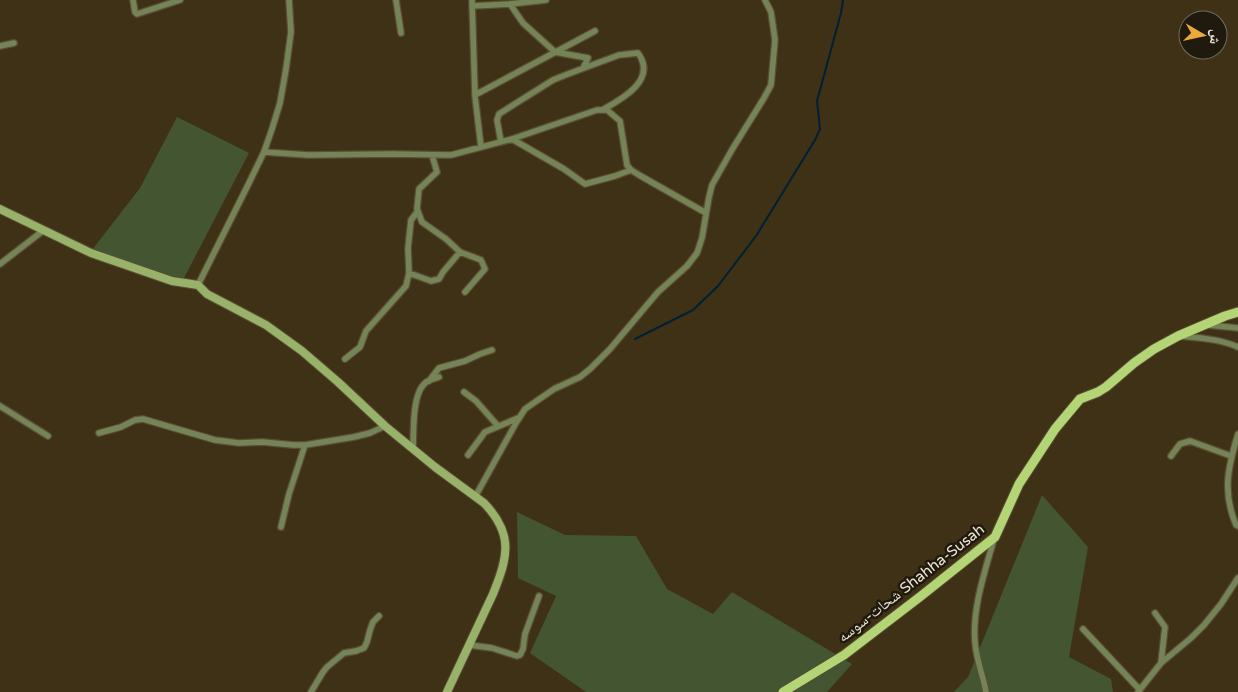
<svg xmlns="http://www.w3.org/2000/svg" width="1238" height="692" font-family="'Varela Round','Noto Naskh Arabic',sans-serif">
  <rect width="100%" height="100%" fill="#3e3115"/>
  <path fill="#445532" d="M177,117l72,36 -66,127 -91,-30 48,-62z
    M1042,495l46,52 -19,110 42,22 2,13h-159l14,-15z
    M517,512l48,23 71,1 31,53 46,25 19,-22 120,72 -25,28h-241l-56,-39 26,-57 -38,-18z"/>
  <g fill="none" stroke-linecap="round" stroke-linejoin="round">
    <path stroke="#002034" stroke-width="2" d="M635,339l58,-29 25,-24 38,-50 59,-96 5,-11 -3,-28 24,-88 2,-13"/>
    <g stroke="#5a4e34" stroke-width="8">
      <path id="minor" d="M133,0l2,12 2,2 43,-14
        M396,0l5,33
        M472,0l3,96 6,51
        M510,4l36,-4
        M472,6l38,-2 13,19 32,29 33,6 -5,10
        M0,46l14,-3
        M475,95l120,-64
        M512,139l52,30 21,15 30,-8 16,-6
        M501,142l-4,-22 2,-6 54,-34 15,-6 51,-19 19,-2c19,26 -14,45 -34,56
        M264,152l44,3 85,-1 58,1 61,-16 85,-29h10l13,11 7,44 4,5 8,5 67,38
        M432,155l5,17 -18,17 -2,20 5,13 24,17 14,13 21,8 4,9 -20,23
        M418,211l-7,9 -3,28 1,25 22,8 8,-2 4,-7 17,-20
        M0,264l44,-34
        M198,285l51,-102 15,-31 8,-23 8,-26 6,-34 5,-37 -2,-32
        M1208,325l30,3
        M1180,336c20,2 40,3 58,11
        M345,359l15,-12 6,-16 40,-45 3,-13
        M429,381l10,-13 26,-7 15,-7 12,-4
        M464,392l12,9 22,25
        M0,406l48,30
        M99,433l22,-6 14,-7 8,-1 72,21 24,3 24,-1 30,3h12l49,-8 16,-4 15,-7
        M1238,434c-10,33 -16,58 -2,91l2,1
        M413,449c1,-16 -2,-59 15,-68 3,-2 7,-2 11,-4
        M468,455l17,-23 33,-14
        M1171,456l9,-12 10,-3 41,15
        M475,497l41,-74 9,-14 29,-20 26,-12 10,-8 20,-20 48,-57 29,-26 10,-13 5,-15 7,-41 3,-12 21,-37 31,-50 7,-13 4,-45 -4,-28 -6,-12
        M281,527l8,-33 16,-49
        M1155,613l10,14 -4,36
        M1083,629l57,61
        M469,645l23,3 25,8 3,-1 3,-6 2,-15 14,-38
        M311,692l12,-20 4,-5 17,-14 12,-2 8,-3 3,-6 3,-12 3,-8 6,-6
        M986,692c-3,-17 -10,-33 -11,-50 -3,-33 10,-71 19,-103
        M1138,692l23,-29 30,-25 13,-13 17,-21 17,-26"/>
    </g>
    <g stroke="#5a4e34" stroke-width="10">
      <path id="secondary" d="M0,209l91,44 81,28 26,4 9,9 59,31 36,26 36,31 47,44 50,41 49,36c30,31 24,54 9,91l-46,98"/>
    </g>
    <g stroke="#5a4e34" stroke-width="11">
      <path id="primary" d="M783,692l61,-37 77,-59 74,-59 24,-53 36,-55 25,-30 18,-7 8,-5 28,-24 20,-14 24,-13 47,-20 13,-4"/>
    </g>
    <use href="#minor" stroke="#748457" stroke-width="5.5"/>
    <use href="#secondary" stroke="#98b269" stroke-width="8"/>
    <use href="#primary" stroke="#b3d575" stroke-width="9"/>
  </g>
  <g text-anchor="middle" stroke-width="5" stroke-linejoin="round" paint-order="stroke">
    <g font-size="15" fill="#eee6d5" stroke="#201a0e">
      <text transform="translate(911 583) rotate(-38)" y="5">شحات-سوسه Shahha-Susah</text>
    </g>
  </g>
  <g transform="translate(1203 35) rotate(99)"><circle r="24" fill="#201a0e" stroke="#726c5e"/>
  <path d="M0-4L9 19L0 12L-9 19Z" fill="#eba93a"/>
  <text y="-8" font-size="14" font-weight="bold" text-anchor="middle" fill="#eee6d5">ش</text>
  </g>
</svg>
